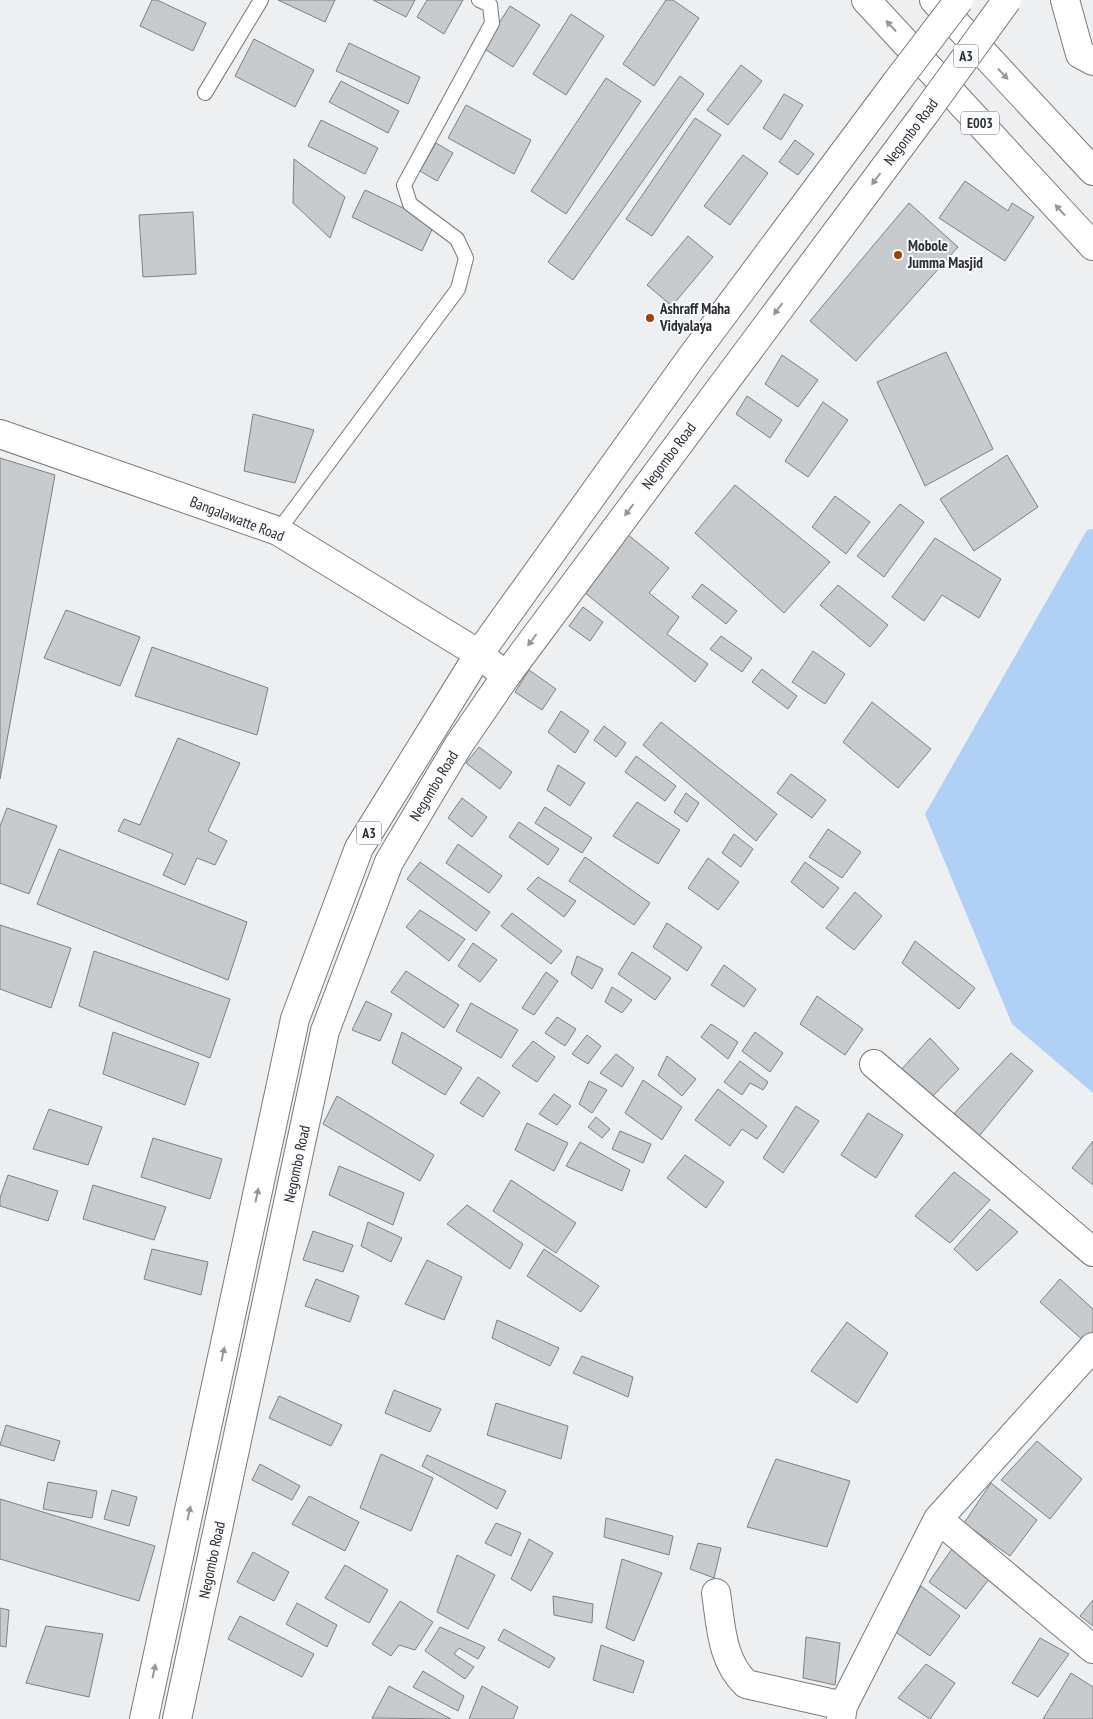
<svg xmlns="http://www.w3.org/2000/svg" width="1093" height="1719" font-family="'PT Sans Narrow',sans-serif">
  <rect width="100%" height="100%" fill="#edeff1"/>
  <path fill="#b1d0f6" d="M1093,529v564l-81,-69 -87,-210 162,-284z"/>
  <path fill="#c8cbcd" stroke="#7e8082" d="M152,0h5l49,23 -13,28 -53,-25z
    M278,0h57l-10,22z
    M373,0h42l-9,17z
    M427,0h36l-19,34 -27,-17z
    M666,0h7l26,18 -45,68 -31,-22z
    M510,6l30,19 -27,42 -30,-19z
    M571,14l33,22 -38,59 -33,-21z
    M254,39l60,31 -19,37 -60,-31z
    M349,43l71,34 -12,27 -72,-33z
    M741,65l21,16 -34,44 -21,-15z
    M680,76l24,18 -131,186 -25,-18z
    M606,78l35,23 -75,113 -35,-23z
    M341,81l58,30 -11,22 -59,-31z
    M784,94l19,11 -22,35 -18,-12z
    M466,105l65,35 -17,34 -66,-36z
    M695,118l26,17 -69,101 -26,-17z
    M321,120l57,28 -13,26 -57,-28z
    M795,140l19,14 -16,21 -19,-13z
    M436,143l17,10 -16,28 -17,-10z
    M743,155l25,18 -38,52 -26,-19z
    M294,159l51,38 -15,41 -37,-35z
    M965,181l43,30 4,-8 22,14 -29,44 -66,-43z
    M365,190l70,33 -13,28 -70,-34z
    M909,203l49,44 -102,114 -46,-40z
    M193,212l3,62 -53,3 -4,-62z
    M688,236l25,21 -41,49 -25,-21z
    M946,352l47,97 -68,37 -48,-104z
    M782,355l36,25 -20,27 -33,-23z
    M747,396l35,24 -12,18 -34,-24z
    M823,402l25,18 -40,57 -23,-16z
    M253,414l61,16 -19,53 -51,-12z
    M1007,455l31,52 -64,44 -34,-52z
    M0,458l55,17 -55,304z
    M735,485l95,77 -46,51 -89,-80z
    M835,496l35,26 -24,32 -34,-27z
    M900,504l24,18 -40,55 -27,-21z
    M627,534l42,34 -20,25 30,24 -12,17 41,30 -13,18 -111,-90z
    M935,538l66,41 -22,39 -37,-23 -18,26 -32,-24z
    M702,584l35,27 -11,13 -34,-27z
    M838,585l50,40 -18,22 -50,-42z
    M583,607l20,15 -13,19 -21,-15z
    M66,610l74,27 -20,49 -76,-28z
    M721,636l31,22 -10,14 -32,-23z
    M152,647l116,41 -11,47 -122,-39z
    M813,651l32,23 -20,30 -33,-22z
    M762,669l35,27 -9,13 -36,-27z
    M529,670l27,19 -14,21 -27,-18z
    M872,702l59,47 -33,39 -55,-46z
    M561,711l28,20 -14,22 -27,-21z
    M661,722l116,92 -21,27 -113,-96z
    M604,726l22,17 -10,14 -22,-17z
    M178,738l62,25 -32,68 19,10 -12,24 -18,-7 -12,27 -22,-10 10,-21 -55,-23 6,-12 16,6z
    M479,747l33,25 -12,17 -34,-26z
    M636,756l40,30 -11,15 -40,-29z
    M558,765l27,18 -15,23 -23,-16z
    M791,774l35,26 -14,18 -35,-25z
    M686,793l13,10 -12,19 -13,-10z
    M462,798l25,19 -15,20 -24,-19z
    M637,802l43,28 -22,34 -45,-28z
    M545,807l47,31 -10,15 -47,-30z
    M7,808l50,18 -28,68 -29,-11v-57z
    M519,822l40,27 -11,16 -39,-28z
    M828,829l33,23 -19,26 -33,-21z
    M734,834l19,15 -12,18 -19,-14z
    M458,844l44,32 -13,17 -43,-30z
    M59,849l188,73 -19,58 -191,-76z
    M585,857l65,46 -16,22 -65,-44z
    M708,858l31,24 -21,28 -30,-22z
    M420,862l70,50 -14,19 -69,-52z
    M805,862l34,26 -16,20 -32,-26z
    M538,877l38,24 -12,16 -37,-28z
    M855,892l27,24 -28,34 -28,-22z
    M420,910l45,29 -16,22 -43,-34z
    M512,913l50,38 -11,13 -50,-38z
    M667,923l35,24 -15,24 -34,-24z
    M0,925l71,23 -20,60 -51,-19z
    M915,941l60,47 -16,21 -57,-46z
    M473,943l24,17 -17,22 -22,-16z
    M94,951l136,48 -20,59 -131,-52z
    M632,952l39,26 -16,22 -37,-26z
    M577,956l26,13 -11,20 -21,-15z
    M724,965l32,24 -12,18 -33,-22z
    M406,971l53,34 -15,23 -53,-36z
    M546,972l12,9 -24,34 -12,-7z
    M612,987l20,13 -10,13 -17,-11z
    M817,996l46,33 -18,26 -45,-31z
    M366,1001l26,13 -12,27 -28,-11z
    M471,1003l47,27 -17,28 -45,-27z
    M557,1017l19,12 -11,17 -20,-13z
    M711,1024l27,18 -10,17 -27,-22z
    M113,1032l86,31 -14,42 -82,-31z
    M402,1032l60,36 -17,27 -53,-32z
    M755,1032l28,21 -13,19 -28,-21z
    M587,1035l14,11 -13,18 -16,-10z
    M930,1038l29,31 -30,31 -29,-29z
    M533,1041l22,16 -18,25 -25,-16z
    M1011,1053l22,18 -58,70 -26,-22z
    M616,1054l18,14 -12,19 -22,-14z
    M667,1056l29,23 -14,17 -24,-21z
    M740,1061l28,21 -5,8 -13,-7 -8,12 -18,-13z
    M478,1077l22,15 -17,25 -23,-14z
    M643,1080l39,27 -20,33 -37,-27z
    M589,1081l18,9 -15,23 -13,-9z
    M718,1089l49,37 -10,13 -15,-10 -12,17 -35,-26z
    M554,1094l17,12 -14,19 -18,-11z
    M337,1096l97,59 -14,26 -97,-57z
    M796,1106l23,15 -36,52 -20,-15z
    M49,1109l53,18 -14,38 -55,-16z
    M868,1113l35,22 -27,43 -35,-23z
    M596,1117l14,12 -8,9 -14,-11z
    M527,1123l41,20 -14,28 -39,-21z
    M620,1131l31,13 -8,19 -31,-14z
    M153,1138l69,21 -12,40 -69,-22z
    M1093,1141v44l-21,-17z
    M580,1142l50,28 -8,21 -56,-25z
    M685,1155l39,27 -18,26 -39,-30z
    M339,1166l65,27 -11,32 -64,-30z
    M954,1172l36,28 -40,43 -35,-27z
    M8,1175l50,16 -10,30 -48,-15v-8z
    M511,1180l65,43 -20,30 -63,-42z
    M93,1185l73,22 -12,33 -71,-21z
    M467,1205l56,39 -13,25 -63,-45z
    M990,1209l28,23 -41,39 -23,-22z
    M368,1222l34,16 -11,24 -30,-16z
    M313,1231l40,14 -10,27 -40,-12z
    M152,1249l56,13 -7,33 -57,-16z
    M544,1249l55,37 -18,26 -54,-36z
    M427,1260l35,17 -18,43 -39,-16z
    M316,1279l43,17 -9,26 -45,-16z
    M1060,1279l33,30v23l-8,10 -45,-40z
    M497,1320l62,28 -9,18 -58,-28z
    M847,1322l41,31 -31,50 -46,-32z
    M582,1356l51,21 -5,20 -55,-24z
    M394,1390l47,19 -11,23 -45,-19z
    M279,1396l63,29 -11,21 -62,-28z
    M496,1403l72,23 -7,33 -74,-24z
    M6,1425l54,16 -6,20 -54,-16z
    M1037,1441l45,38 -32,40 -49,-39z
    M381,1454l52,24 -22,53 -51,-23z
    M427,1455l79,36 -9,18 -75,-43z
    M776,1459l74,22 -23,66 -80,-20z
    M260,1464l40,22 -8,14 -40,-20z
    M48,1482l49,9 -5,27 -49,-9z
    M991,1483l46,37 -27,36 -46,-33z
    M112,1490l25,7 -8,29 -25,-7z
    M309,1496l50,26 -14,29 -53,-27z
    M0,1499l155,47 -16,55 -139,-42z
    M606,1518l67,18 -4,19 -65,-18z
    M496,1523l25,10 -10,23 -26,-13z
    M529,1539l24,14 -22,38 -20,-12z
    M698,1543l23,5 -7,30 -24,-9z
    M954,1546l38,29 -26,34 -37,-27z
    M253,1552l36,20 -15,29 -37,-19z
    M457,1555l38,20 -27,54 -31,-17z
    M622,1559l40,14 -28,68 -28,-13z
    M345,1565l43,25 -19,33 -44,-25z
    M921,1586l39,30 -30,40 -36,-25z
    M553,1596l40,8 -1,19 -38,-8z
    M1093,1600v26l-13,-10z
    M400,1601l33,21 -18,28 -16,-5 -8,11 -19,-12z
    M297,1603l40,22 -10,22 -41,-23z
    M0,1608l9,2 -3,37 -6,-1z
    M240,1616l74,38 -12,23 -74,-38z
    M46,1626l57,8 -14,63 -63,-14z
    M440,1627l45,20 -7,12 -19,-11 -5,6 20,13 -9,12 -40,-28z
    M504,1629l51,29 -6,10 -51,-28z
    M806,1637l34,6 -5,42 -32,-7z
    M1040,1638l29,16 -31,43 -26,-14z
    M601,1645l43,16 -11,32 -40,-13z
    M926,1664l29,19 -25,36 -32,-21z
    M423,1671l41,25 -6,15 -45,-24z
    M1071,1673l22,14v32h-50z
    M389,1686l62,33 -79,-1z
    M482,1686l36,21 -5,12h-44z"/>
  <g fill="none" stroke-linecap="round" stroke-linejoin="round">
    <g stroke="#787a7c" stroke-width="16">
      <path id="lane" d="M205,93l56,-93
        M278,531l180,-242 8,-31 -9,-19 -47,-35 -6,-19 88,-162 -2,-18 -11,-5"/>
    </g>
    <g stroke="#787a7c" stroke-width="30">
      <path id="street" d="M1065,0l15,54 13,7
        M874,1064l219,188
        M938,1519l155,130
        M716,1593c5,32 5,67 30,91l97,22
        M841,1719l2,-13 95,-187 155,-172"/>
    </g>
    <g stroke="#787a7c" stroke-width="30">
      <path id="secondary" d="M0,434l278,97 201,123 27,22"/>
    </g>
    <g stroke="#787a7c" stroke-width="30">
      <path id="highway" d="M866,0l227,246
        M934,0l159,171
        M144,1719l151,-700 64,-171 120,-194 211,-295 205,-275
        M177,1719l148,-688 64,-169 69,-116 48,-70 420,-564"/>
    </g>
    <use href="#lane" stroke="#fff" stroke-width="14"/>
    <use href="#street" stroke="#fff" stroke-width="28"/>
    <use href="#secondary" stroke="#fff" stroke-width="28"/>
    <use href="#highway" stroke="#fff" stroke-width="28"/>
    <g stroke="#787a7c" stroke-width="30" stroke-linecap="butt">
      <path id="highway-bridge" d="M895,84l64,-84
        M926,112l81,-112"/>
    </g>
    <use href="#highway-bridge" stroke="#fff" stroke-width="28"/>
  </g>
  <defs><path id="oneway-solid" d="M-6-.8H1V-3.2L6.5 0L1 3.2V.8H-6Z" transform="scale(1.25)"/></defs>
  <g fill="#969697">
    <use href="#oneway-solid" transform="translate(891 26) rotate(-133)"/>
    <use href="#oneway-solid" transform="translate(1003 74) rotate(47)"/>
    <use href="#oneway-solid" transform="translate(876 179) rotate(127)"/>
    <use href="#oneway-solid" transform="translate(1060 210) rotate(-133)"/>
    <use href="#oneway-solid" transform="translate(778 309) rotate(127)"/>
    <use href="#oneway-solid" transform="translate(629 510) rotate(127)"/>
    <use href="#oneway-solid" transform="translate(532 640) rotate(127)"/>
    <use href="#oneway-solid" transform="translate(257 1195) rotate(-78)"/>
    <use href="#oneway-solid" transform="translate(223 1354) rotate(-78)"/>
    <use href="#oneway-solid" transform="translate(189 1513) rotate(-78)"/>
    <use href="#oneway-solid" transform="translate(154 1671) rotate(-78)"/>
  </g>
  <g fill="#a34104" stroke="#fafcff" stroke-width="2">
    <circle cx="898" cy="255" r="5"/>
    <circle cx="650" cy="318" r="5"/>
  </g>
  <g text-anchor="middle" stroke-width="4" stroke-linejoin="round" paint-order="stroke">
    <g fill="#fafcff" stroke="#6a6c6d" stroke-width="1">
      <rect x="953.5" y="44.5" width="25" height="23" rx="4"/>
      <rect x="961" y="111.5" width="38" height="23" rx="4"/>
      <rect x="356.5" y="821.5" width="25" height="23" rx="4"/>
    </g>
    <g font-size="14" font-weight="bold" fill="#2d2e2f">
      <text x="966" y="61">A3</text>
      <text x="980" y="128">E003</text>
      <text x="369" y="838">A3</text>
    </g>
    <g font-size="15" fill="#2d2e2f" stroke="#fafcff">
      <text transform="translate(911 132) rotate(-53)" y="5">Negombo Road</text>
      <text transform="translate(669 456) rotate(-53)" y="5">Negombo Road</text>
      <text transform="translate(237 519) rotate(21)" y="5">Bangalawatte Road</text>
      <text transform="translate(434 786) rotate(-59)" y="5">Negombo Road</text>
      <text transform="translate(297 1164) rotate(-78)" y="5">Negombo Road</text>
      <text transform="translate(212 1560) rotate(-78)" y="5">Negombo Road</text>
    </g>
    <g font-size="15" font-weight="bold" fill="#2d2e2f" stroke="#fafcff" text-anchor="start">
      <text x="908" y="251">Mobole<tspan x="908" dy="17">Jumma Masjid</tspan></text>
      <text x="660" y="314">Ashraff Maha<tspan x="660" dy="17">Vidyalaya</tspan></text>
    </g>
  </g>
</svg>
